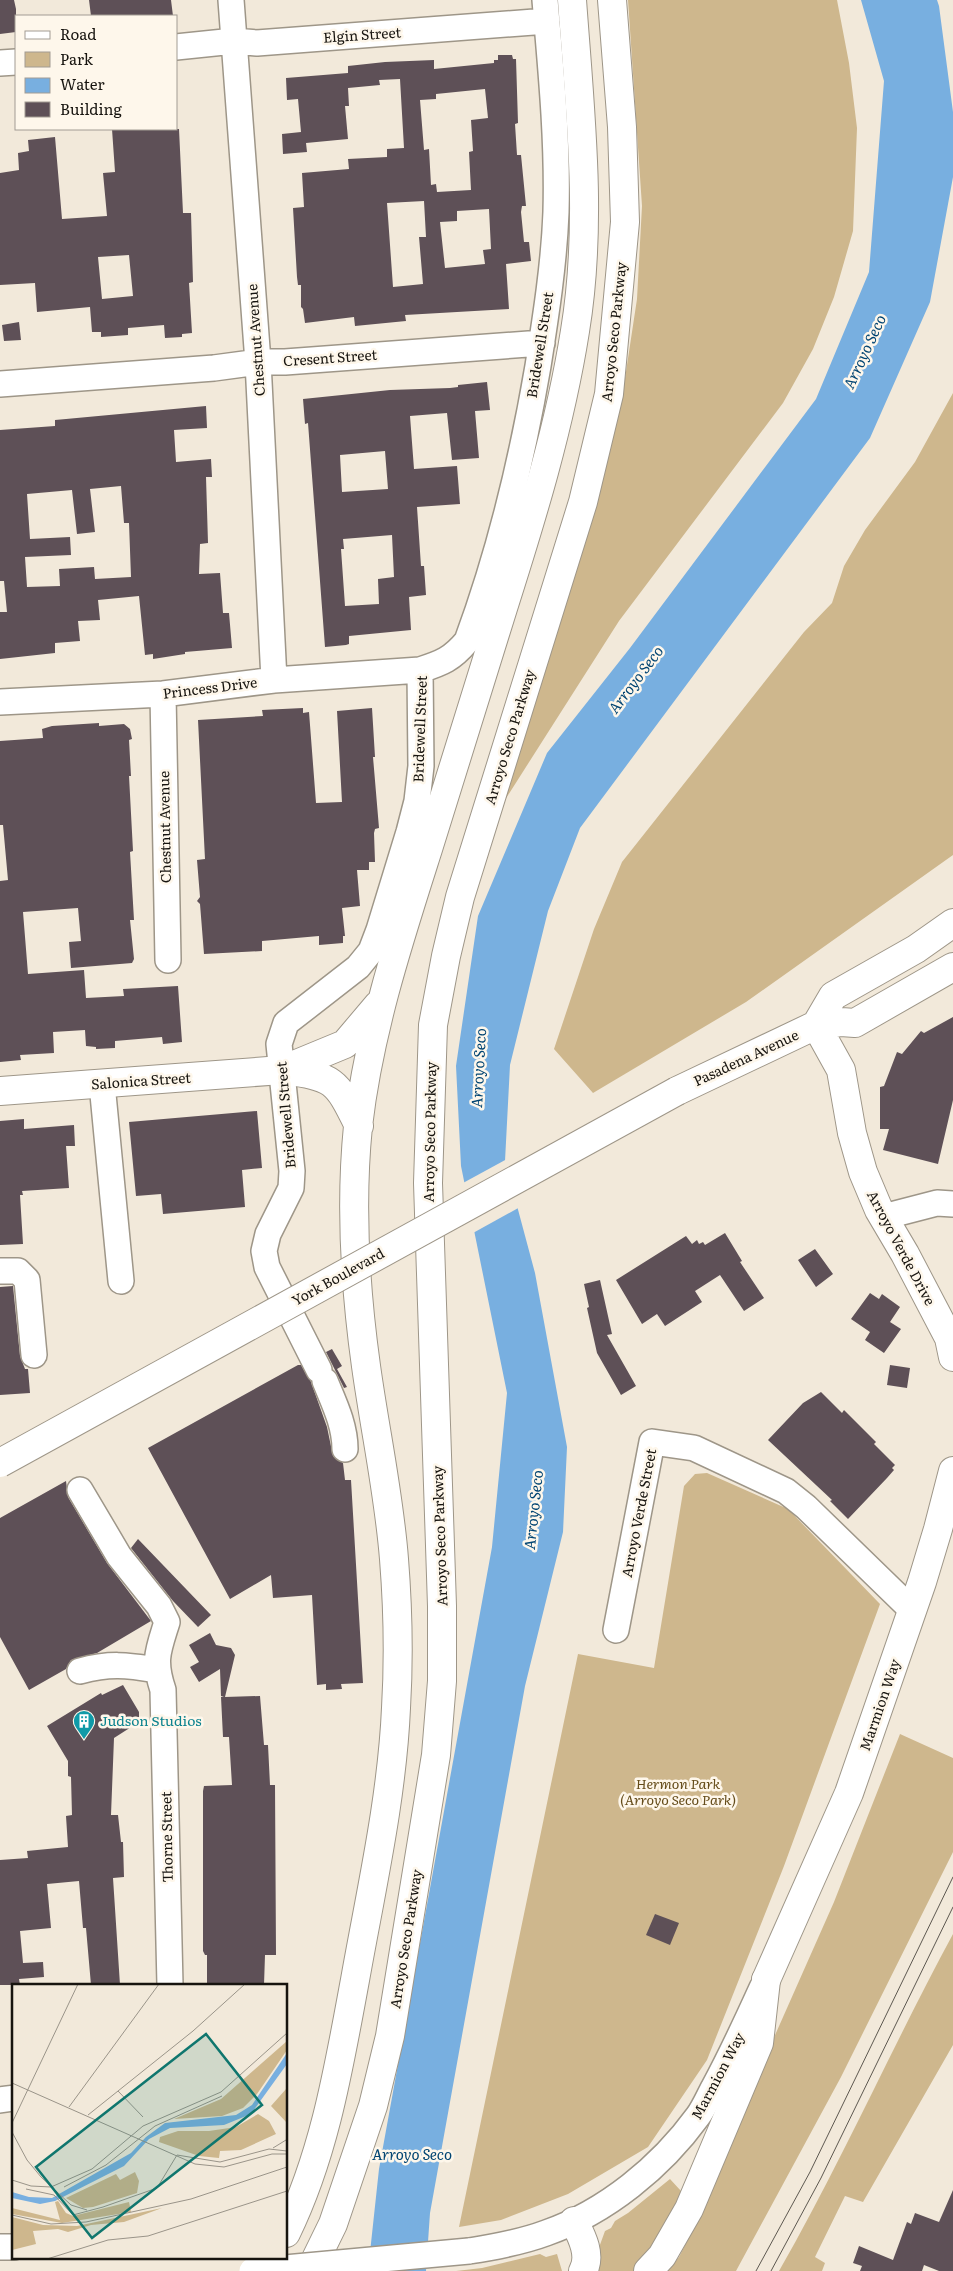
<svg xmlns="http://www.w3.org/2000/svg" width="953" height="2271" font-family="Literata,serif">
  <rect width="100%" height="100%" fill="#f2e9da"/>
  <path fill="#ceb78d" d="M628,0h209l12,63 8,65 -4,103 -19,66 -21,52 -30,54 -164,218 -123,193 126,-416 15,-99 5,-93z
    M953,393v462l-207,147 -153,91 -39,-44 40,-120 28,-67 182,-230 28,-29 12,-37 21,-36 50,-68z
    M707,1473l81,36 92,95 -96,262 -77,194 -59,87 -80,47 -67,26 -42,7 119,-573 76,14 30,-182 11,-12z
    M900,1734l53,24v94l-112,225 -105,194h-68l11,-14 21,-41 68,-165 66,-149z
    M953,1934v111l-90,157 -18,-6 -30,61 10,6 -3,8h-43c63,-110 114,-226 174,-337z
    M670,2179l11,12 -18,46 -26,34h-43l3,-18 8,-22 6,-3 4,-7 13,-8z
    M540,2254l6,3 11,-3 5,17h-106l26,-3z"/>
  <path fill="#78afe0" d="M861,0h76l2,6 14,106v65l-23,125 -60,136 -290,390 -32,83 -38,154 -5,96 30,112 32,174 -4,85 -38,154 -95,527 -4,58h-58l11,-102 113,-622 15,-154 -46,-227 -5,-100 22,-150 69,-163 83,-105 186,-249 53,-127 15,-191z"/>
  <path fill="#f2e9da" d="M507,1159l13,48 -47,26 -10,-50z"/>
  <path fill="#5e5057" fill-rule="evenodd" d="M0,0h14l2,9v23l-16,2z
    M89,0h82l2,16h-82z
    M498,55h14l1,4h3l2,64 -3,1 2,31h4l5,51h-4l-1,6 3,30h5l2,19 -25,3 3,45 -104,6 1,6 -51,5 -1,-9 -49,6 -2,-14 -2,-2v-22h-3l-1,-8 -4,-69 11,-1 -2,-34 47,-4 -1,-10 39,-2v-8l17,-1 -4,-69 -21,1 1,5 -32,3 1,18h-4l3,33 -42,4 1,9 -24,2 -1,-20 19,-2 -3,-33 -11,1 -1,-22 62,-5v-7l37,-4 49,-2v9l60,-6v-3h4zM485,89l3,29 -17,2 2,31 -4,1 2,38 -34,2 -1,-8 -5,1 -2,-36 -5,1 -4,-50 16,-1v-5zM424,201l2,36h-7l4,47 -30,3 -6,-84zM489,209l2,40 -8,1 2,14 -40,4 -5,-46 17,-1v-10z
    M112,129h67l4,84h8l2,69 -4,1 3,50 -10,1v3l-17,1 -1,-13 -36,3v7l-27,2v-5h-9l-2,-25 -53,5 -2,-29 -35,2v-112l19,-3 -1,-17 11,-2 -1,-11 27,-3 7,82 45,-3 -4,-43 12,-1zM129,255l4,41 -31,3 -4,-42z
    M19,322l2,18 -17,1 -2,-16z
    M487,382l3,28 -15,1 4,47 -27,2 -5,-47 -37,3 4,53 43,-3 3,38 -43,3 4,59h3l2,29 -17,2 2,33 -62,6v8l-3,1 -21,2 -17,-224 -3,1 -2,-25 87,-9 60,-2 8,-1v-2zM385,451l3,38 -46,3 -2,-37zM392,535l2,42 -16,2 1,25 -34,2 -4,-57h3l-1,-10z
    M206,406l1,22 -33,2 2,32 35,-3 1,18h-6l2,66 -8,1 -1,30 21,-1 3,40h6l3,35 -47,4v2l-32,5v-5l-8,1 -6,-59 -41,4 2,20 -22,1 2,20 -25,2v10l-55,6v-47h7l-3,-31h-4v-151l55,-4v-6l11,-1zM121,486l3,37h5l2,54 -36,2 -1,-12 -35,2 1,17 -33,1 -2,-30 46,-2 -1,-18 -40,2 -3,-45 45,-4 5,44 18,-2 -5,-43z
    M303,708v5l6,-1 7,91 26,-1 -5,-91 35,-3 3,49h-2l6,71 -4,1 -1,4 1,29h-6v8h-12l3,36 -18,2 3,28h-2v7l-24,2v-9l-57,5v10l-58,3 -4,-50 -3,-3 3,-4 -3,-37 8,-1 -7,-139 65,-4 -1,-6z
    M99,723v3l25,-2 6,5 2,10 -3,1 2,36h-2l4,75 -3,1 4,68h-4l4,39 -2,4 -61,5 -2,-26 12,-1 -3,-33 -55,4 5,62 56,-4 2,28 38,-2 -1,-7 55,-3 4,56 -19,2 -1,-7 -47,4v7l-19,1v-2l-10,-1 -1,-16 -32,2 1,21 -34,2 1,5 -21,2v-181l8,-1 -5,-55h-3v-84l43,-3 -1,-9 10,-3z
    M953,1017v83l-15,64 -55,-14 6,-21h-9v-42l4,-1 13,-34 5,2 19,-23 3,2z
    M257,1111l5,57 -20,2 3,37 -82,7 -2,-20 -25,2 -7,-74z
    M24,1119v10l50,-4 1,21h-9l3,42 -47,3 1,4h-3l3,49 -23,1v-124z
    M725,1233l17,28 -2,1 24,36 -20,13 -24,-36 -25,16 7,11 -37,24 -8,-12 -15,10 -26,-44 70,-44 6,8 5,-4 2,4 4,-2 2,3z
    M815,1249l18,25 -17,13 -18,-27z
    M600,1280l12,54 -5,1 29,51 -15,9 -24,-42 -10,-45 2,-1 -5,-23z
    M13,1286l7,70 5,13h3l2,24 -30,2v-108z
    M870,1293l9,6 3,-5 18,13 -10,15 11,7 -17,24 -19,-13 5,-8 -19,-13z
    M332,1349l10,17 -5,3 10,18 -3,1 -18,-36z
    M298,1365h3l10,17 16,45 6,29 10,7 2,17h6l12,203 -22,1 1,5 -16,1v-6l-9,1 -5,-90 -39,3 -2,-23 -41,24 -82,-151z
    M890,1365l20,3 -3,20 -20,-3z
    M821,1392l21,21 2,-3 32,32 -2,2 21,21 -3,3 2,2 -7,8 -39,41 -18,-18 2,-1 -64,-60 35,-37z
    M66,1481l2,16 39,66 44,58 -54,32 -26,7 -5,9 -37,21 -29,-53v-119z
    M138,1539l73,76 -13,12 -25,-26 -42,-53z
    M210,1633l6,12 15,3 4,7 -10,42 35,-1 4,49h4l2,40h5l1,170h-11l-1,30h-57v-30h-2l-2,-4v-160l1,-5 28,-1 -3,-48h-6l-2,-40h3l-3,-1 -1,-27 -21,13 -9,-15 9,-5 -10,-17z
    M123,1685l16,27v10l-25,16 -3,77h7l3,27h2l1,35 -11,1 7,107h-29l-5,-57h-3l-4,-47 -32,3 4,44 -31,3 3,32 20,-1 1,15 -25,2 1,6h-20v-125l28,-2 -1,-7 41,-4 -2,-31 6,-1 -1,-38 -3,-1v-15l-21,-35 54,-33 1,2z
    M655,1914l24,9 -9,22 -24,-10z
    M953,2190v81h-14l-15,-6 -2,6h-62l2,-5 -9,-3 6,-17 34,14 14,-38 4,2 4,-11 24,9z"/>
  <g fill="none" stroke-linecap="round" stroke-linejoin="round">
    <g stroke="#9e9688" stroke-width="28">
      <path id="minor" d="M231,0l27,362 16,318
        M176,47l58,-6 23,2 290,-22
        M0,63l16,-1
        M0,384l214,-16 44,-6h27l257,-19
        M163,694l5,266
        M0,702l163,-8 111,-14 146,-10
        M102,1084l19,197
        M883,1217l54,-14 16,1
        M0,1271h18l9,9 7,75
        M319,1370l-52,-103 -3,-16 4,-17 23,-46 1,-17 -13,-127 7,-21 72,-56 13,-16 8,-21 30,-98 8,-31 4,-35 -1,-96c22,-7 32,-11 47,-29 33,-89 55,-181 71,-275 8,-51 16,-102 18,-154 2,-70 -5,-142 -11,-212
        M325,1381c9,22 20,44 20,68
        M80,1490l39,66 40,50 8,16c-9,29 -14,38 -4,68l7,295
        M616,1630l36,-188 42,6 92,43 20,16 106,103
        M80,1671c30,-8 46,-6 77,-1
        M0,2100l14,-2
        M0,2247h14
        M469,2251c26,-4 53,-9 77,-18 60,-21 115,-66 152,-117 6,-8 11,-20 16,-29 18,-33 33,-66 48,-99"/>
    </g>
    <g stroke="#9e9688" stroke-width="30">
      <path id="major" d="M816,1025l25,45 11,63 11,39 16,38 26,44 44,84 4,19
        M816,1025l17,-29 83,-47 37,-26
        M0,1091l282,-21
        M677,1091l139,-66 25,-3 14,1 98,-56
        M766,1980l83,-187 73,-211 16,-53 15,-58"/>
    </g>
    <g stroke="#9e9688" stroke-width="30">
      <path id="highway" d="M282,1070l63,-26 33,-39
        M282,1070c52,7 54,9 77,56
        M574,2221c7,14 18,34 9,50
        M286,2233c39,-80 53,-167 69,-253 16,-90 37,-181 41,-272 3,-50 2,-99 -2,-149 -5,-65 -19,-128 -28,-193 -11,-79 -16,-160 -8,-240 11,-95 41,-186 70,-277 25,-80 50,-160 75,-241 29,-91 57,-182 72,-277 18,-109 5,-221 -3,-331
        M310,2271l23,-47 40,-118 17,-70 46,-281 6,-74v-75l-14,-423 5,-158 13,-69 14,-59 123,-395 26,-108 16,-172 -3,-95 -10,-127
        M648,2271l14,-15 27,-47 70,-166 7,-63"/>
    </g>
    <use href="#minor" stroke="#fff" stroke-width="25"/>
    <use href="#major" stroke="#fff" stroke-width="28"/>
    <use href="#highway" stroke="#fff" stroke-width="28"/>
    <path stroke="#5d5850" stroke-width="1" d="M756,2271l54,-99 143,-295
      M771,2271l50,-93 132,-271"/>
    <g stroke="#9e9688" stroke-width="28" stroke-linecap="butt">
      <path id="minor-bridge" d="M252,2271l217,-20"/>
    </g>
    <g stroke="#9e9688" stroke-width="30" stroke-linecap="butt">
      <path id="major-bridge" d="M0,1463l677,-372"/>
    </g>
    <use href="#minor-bridge" stroke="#fff" stroke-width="25"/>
    <use href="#major-bridge" stroke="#fff" stroke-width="28"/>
  </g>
  <defs>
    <g id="building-pin" transform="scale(1.125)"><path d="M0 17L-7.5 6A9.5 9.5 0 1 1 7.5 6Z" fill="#0f9aa8" stroke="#fef7eb"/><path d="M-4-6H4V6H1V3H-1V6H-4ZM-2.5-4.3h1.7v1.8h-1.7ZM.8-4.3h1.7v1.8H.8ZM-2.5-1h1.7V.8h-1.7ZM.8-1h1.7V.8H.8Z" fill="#fff"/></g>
  </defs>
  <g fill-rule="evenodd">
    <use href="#building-pin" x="84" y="1721"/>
  </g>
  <g text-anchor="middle" stroke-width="5" stroke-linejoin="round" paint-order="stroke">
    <g font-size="14" fill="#17140f" stroke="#fef7eb">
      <text transform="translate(362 35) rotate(-4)" y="5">Elgin Street</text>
      <text transform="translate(614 332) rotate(-84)" y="5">Arroyo Seco Parkway</text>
      <text transform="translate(256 340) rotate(-94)" y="5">Chestnut Avenue</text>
      <text transform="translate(540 345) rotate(-81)" y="5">Bridewell Street</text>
      <text transform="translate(330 358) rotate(-4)" y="5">Cresent Street</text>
      <text transform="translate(210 688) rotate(-7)" y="5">Princess Drive</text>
      <text transform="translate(420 729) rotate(-88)" y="5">Bridewell Street</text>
      <text transform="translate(510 737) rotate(-73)" y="5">Arroyo Seco Parkway</text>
      <text transform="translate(165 827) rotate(-91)" y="5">Chestnut Avenue</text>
      <text transform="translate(746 1058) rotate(-25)" y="5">Pasadena Avenue</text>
      <text transform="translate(141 1081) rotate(-4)" y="5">Salonica Street</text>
      <text transform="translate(286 1115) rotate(-95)" y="5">Bridewell Street</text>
      <text transform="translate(430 1132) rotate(-89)" y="5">Arroyo Seco Parkway</text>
      <text transform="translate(901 1248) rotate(62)" y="5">Arroyo Verde Drive</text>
      <text transform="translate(338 1277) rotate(-29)" y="5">York Boulevard</text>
      <text transform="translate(639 1513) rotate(-79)" y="5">Arroyo Verde Street</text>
      <text transform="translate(440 1536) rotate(-92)" y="5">Arroyo Seco Parkway</text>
      <text transform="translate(880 1705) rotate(-71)" y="5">Marmion Way</text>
      <text transform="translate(167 1837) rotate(-91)" y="5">Thorne Street</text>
      <text transform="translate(406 1939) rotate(-81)" y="5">Arroyo Seco Parkway</text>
      <text transform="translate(718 2076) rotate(-62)" y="5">Marmion Way</text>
    </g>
    <g font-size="14" fill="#0d838f" stroke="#fef7eb" text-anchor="start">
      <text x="100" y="1726">Judson Studios</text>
    </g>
    <g font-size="14" font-style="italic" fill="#654c1a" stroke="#fef7eb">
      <text x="678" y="1789">Hermon Park<tspan x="678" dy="16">(Arroyo Seco Park)</tspan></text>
    </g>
    <g font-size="15" font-style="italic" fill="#004472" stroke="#fef7eb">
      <text transform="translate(865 352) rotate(-65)" y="5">Arroyo Seco</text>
      <text transform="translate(636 680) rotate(-53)" y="5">Arroyo Seco</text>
      <text transform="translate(479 1068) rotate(-87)" y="5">Arroyo Seco</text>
      <text transform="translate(534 1510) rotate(-84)" y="5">Arroyo Seco</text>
      <text x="412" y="2160">Arroyo Seco</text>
    </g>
  </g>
  <g transform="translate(12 1984)">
    <rect width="275" height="275" fill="#f2e9da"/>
    <path d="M275,57v9l-30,44 -14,14 -21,8 -48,3 47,-20zM275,99v40l-16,-17 15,-17zM246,130l11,7 7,13 -35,16 -21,1 -1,7 -20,-2 -40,-14 1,-5 18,-6h31l27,-4zM123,188l4,9 -2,12 -44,14 -10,1 -17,-10 50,-24 4,6zM46,217l8,12 7,3 56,-14 2,10 -69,11 -50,-9v-6l48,12 -5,-18zM150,224l-38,14 -33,3 -23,7 -10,-3 -25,2 3,13 -24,6v-33l31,8 34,1z" fill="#ceb78d"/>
    <path d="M275,69v11l-36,50 -27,11 -54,3 -21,11 -25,27 -69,35 -15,3 -28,-6v-6l17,5 23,1 79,-45 15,-16 19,-14 71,-8 16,-10z" fill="#78afe0"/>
    <path fill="none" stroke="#9a9489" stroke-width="1" d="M0,99l183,81 29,3 48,-13h15M106,107l75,-60 52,-47M57,123l90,-123M76,131l30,-24 25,26M0,139l66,-139M0,148l15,28 14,17 30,28 16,5M261,164l13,-8 1,2M165,171l43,7 49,-13 18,2M0,196l19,6 20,1 41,-18 51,-43 78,-34 66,-59M52,203l42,-22 49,-39 67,-30M14,205l28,6 19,20 30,-8M91,223l54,-19 20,-33M0,231l39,9 35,-2 105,-23 96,-32M35,275l61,-19 40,-4 139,-45"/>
    <path fill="#0f766e" fill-opacity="0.15" stroke="#0f766e" stroke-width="2.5" d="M194,50l56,71 -170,133 -56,-71z"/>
    <rect width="275" height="275" fill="none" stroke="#17140f" stroke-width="2.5"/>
  </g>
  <rect x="15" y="15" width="162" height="115" fill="#fef7eb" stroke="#a29c93"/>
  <rect x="25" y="31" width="25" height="8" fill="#ffffff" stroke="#a29c93"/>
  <text x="60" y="40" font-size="15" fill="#17140f">Road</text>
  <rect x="25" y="52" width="25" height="15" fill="#ceb78d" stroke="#a29c93"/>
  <text x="60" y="65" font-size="15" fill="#17140f">Park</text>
  <rect x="25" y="78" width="25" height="15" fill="#78afe0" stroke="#a29c93"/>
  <text x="60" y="90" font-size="15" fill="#17140f">Water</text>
  <rect x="25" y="102" width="25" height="15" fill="#5e5057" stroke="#a29c93"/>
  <text x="60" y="115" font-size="15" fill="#17140f">Building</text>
</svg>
